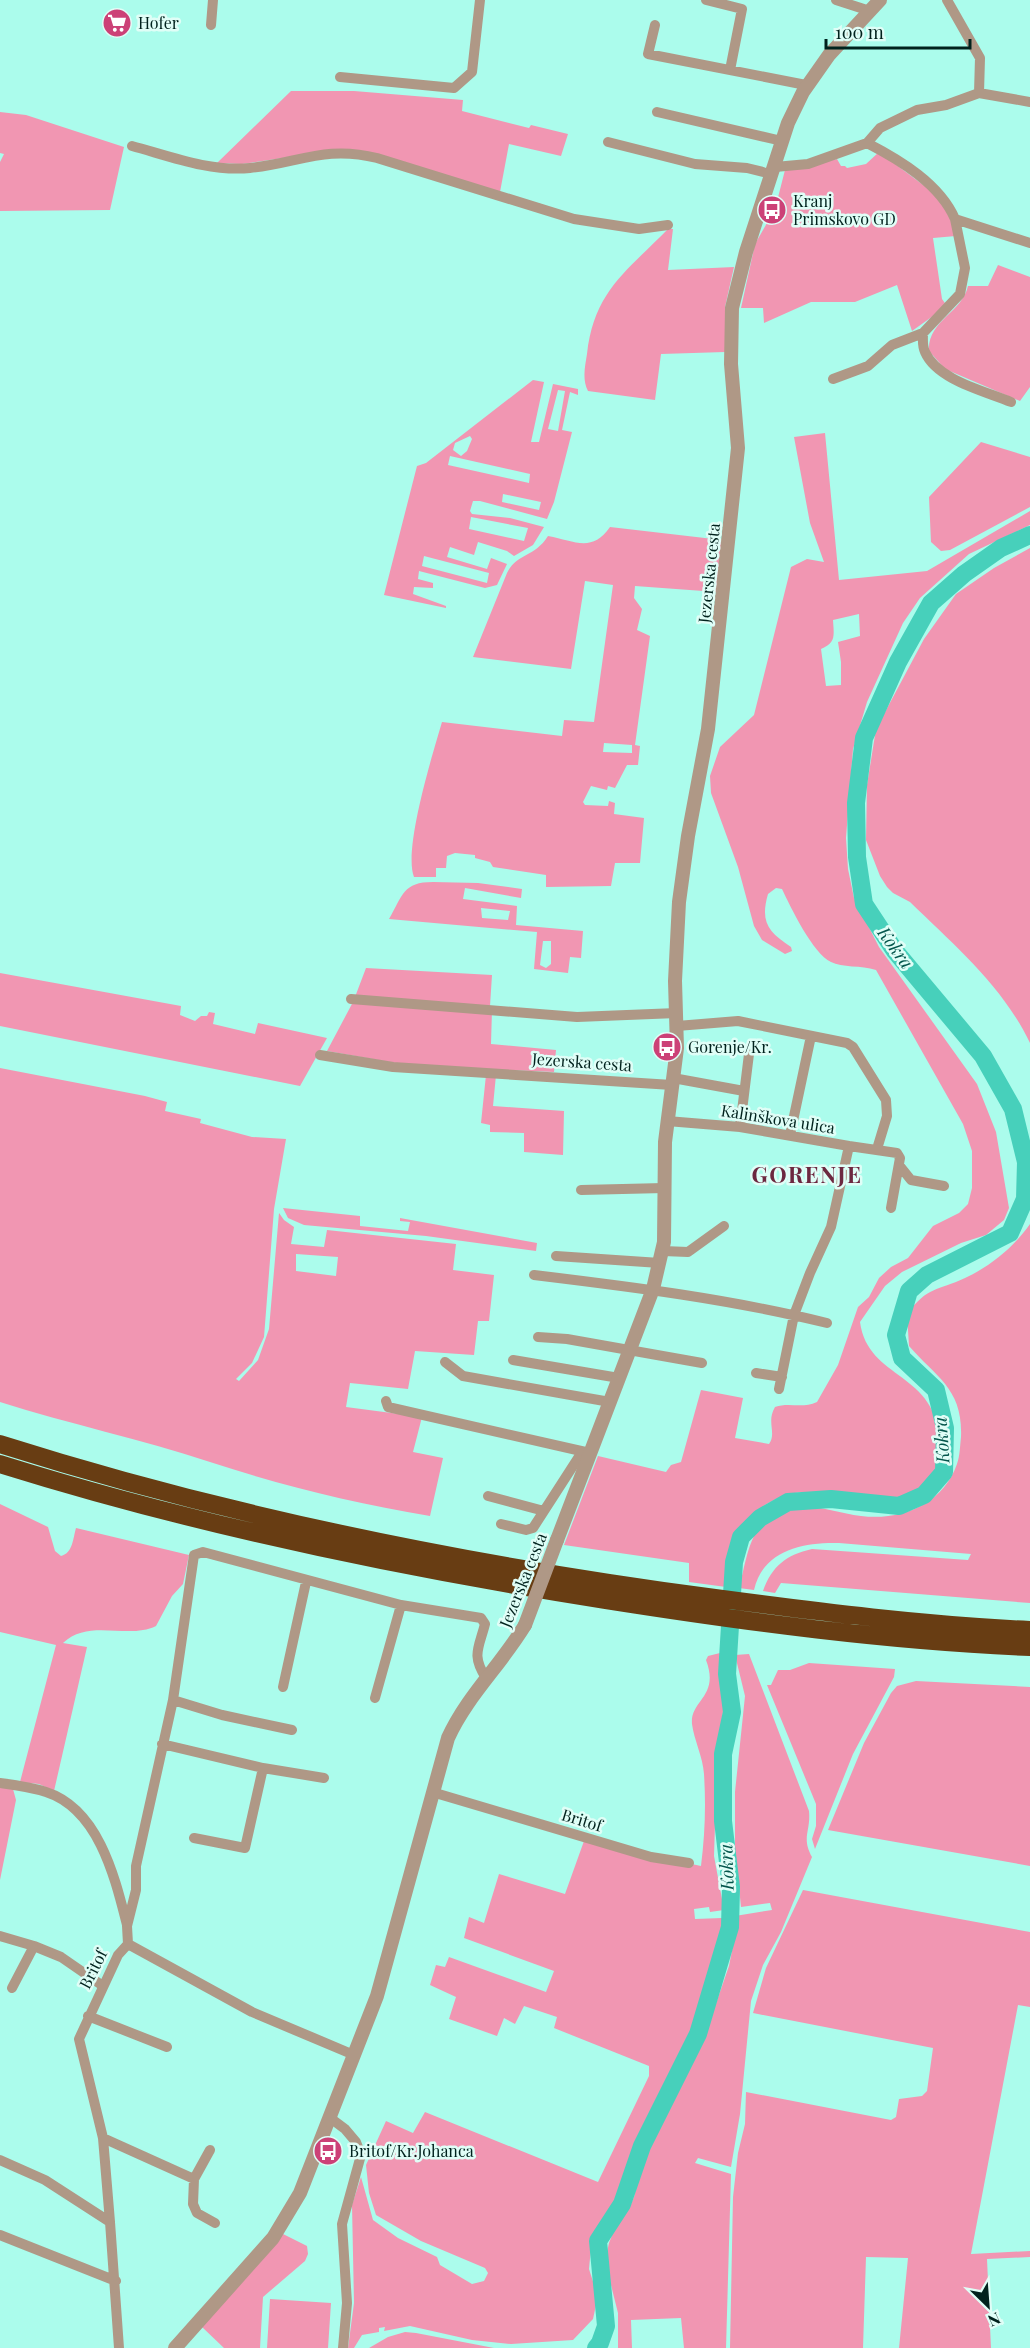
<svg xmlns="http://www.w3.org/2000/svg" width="1030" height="2348" font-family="'Playfair Display',serif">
  <rect width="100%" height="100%" fill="#abfcec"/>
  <path fill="#f196b2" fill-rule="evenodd" d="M291,91h63l109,9 -1,11 67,17 2,-3 37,9 -7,22 -52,-12 -9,48 -126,-37 -78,1 -54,8 -25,-1z
    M0,112l26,3 98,32 -14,63 -110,1v-49l4,-8 -4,-1z
    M879,152l59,44 10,13 8,27 -23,2 9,61 5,7 -35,25 -15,-46 -42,17h-44l-47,21 -1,-15h-22l14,-64 12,-21 5,-2 13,-51 52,-11 4,7h4l2,2 19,-4z
    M668,229h5l-5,41 66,-3 -9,40v45l-64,2 -6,46 -67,-9c-6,-11 -3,-25 -1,-37 7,-63 40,-83 81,-125z
    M998,265l32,12v110l-10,14 -75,-32 -16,-18c-2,-30 33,-38 39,-65h20z
    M533,380l11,2 -13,60h8l14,-58 25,5v6l-8,-3 -8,38 10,2 -18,70 -7,17 -67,-18h-7l-3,10 2,3 38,4 34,9 -11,18 -19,11 -7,-5 -29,-9 -4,13 -24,-8 -3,10 40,12 4,-11 16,6 -10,21 -12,3 -66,-17 -1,8 15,4v5l-19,-1 -1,7 33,12v2l-62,-13 33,-129 9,-3zM558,390l7,1 -7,40 -10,-2zM470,436l2,3 -5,12 -6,5 -8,-6 2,-7zM450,456l80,18 -1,9 -81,-18zM503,494l38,8 -2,8 -37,-8zM471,517l57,11 -4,13 -55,-12zM424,556l65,17 -2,10 -65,-17z
    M825,433l14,147 88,-9 103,-60v14l-61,29 -49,44 -17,25 -36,79 -14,47 -7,89 2,31 6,29 25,49 98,137 19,48 13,76 -5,12 -18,15 -25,8 -59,29 -17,14 -25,36c8,61 84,49 78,128 -1,10 -1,23 -8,31 -17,23 -61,20 -86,17 -12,-1 -24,-6 -36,-6 -23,-1 -49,13 -63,31 -6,9 -14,20 -17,32 -2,10 -1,21 -2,32l-37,-5v-19l-125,-18 34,-89 68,16 5,-7 10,-3 20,-72 42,8 -8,40 34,6c8,-11 -3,-22 6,-37 14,-5 27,2 42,-5l21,-37 20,-58 11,-10 10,-19 12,-11 17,-9 25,-32 26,-13 9,-9 4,-16v-37l-9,-27 -87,-154c-15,-5 -34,-2 -45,-8 -18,-8 -41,-56 -49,-73l-6,-1 -8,6c-8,28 0,38 23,53l1,4 -7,3 -23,-14 -8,-14 -16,-59 -27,-74 -1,-17 10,-29 34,-32 37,-148 16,-8 17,3 -14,-39 -16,-86zM859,614l1,22 -22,6 3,20v23l-15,1 -5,-37c15,-6 13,-13 12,-29z
    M981,442l49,15v50l-80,43 -9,1 -10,-9 -2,-45z
    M610,527l112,13 -5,52 -82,-6 -1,12 8,11 -5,21 13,6 -15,109 5,1 -2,19h-11l-12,23 -7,-2 -1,4 -16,-4 -8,16 2,3 23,1 1,-5 6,2 -1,11 30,4 -4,45h-25l-4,23 -65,1v-12l-53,-8 -3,-5 -15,-4v-3l-20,-2 -8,3 -1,12h-10v9h-22c-11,-28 19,-124 28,-155l120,14 2,-16 30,2 19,-137 -28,-4 -14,88 -98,-12 34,-84c10,-20 27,-15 41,-37 27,5 44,17 62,-9zM604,743l28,2v8l-29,-1z
    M1030,548v495c-28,-58 -75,-97 -120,-141l-17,-9 -6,-6 -7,-11 -14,-36 1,-55 9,-56 48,-90 32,-45 38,-26z
    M433,882l45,1 44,6 -1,9 -56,-10 -2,11 54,7 -1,19 67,6 -2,27 -11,-1 -2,16 -34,-4 3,-37 -148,-13c14,-24 14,-37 44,-37zM481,908l29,3 -2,9 -26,-2zM543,941h8v23l-5,4 -6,-3z
    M366,968l126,7 -2,31 -135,-9z
    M0,973l181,33 -1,9 15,6 6,-5h6l2,-4 6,1 -2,11 42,10 3,-11 69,15 -27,48 -300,-60z
    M353,1002l139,8 -1,34 65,6 -2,22 -142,-6 -85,-15z
    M0,1068l145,28 22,6 -2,9 36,8 -1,4 52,14 34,2 -12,70 -10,128 -12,26 -16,16 3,2 19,-21 11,-31 10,-116 5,7 10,7 -3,17 33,3 3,-17 129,14 -3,26 41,5 -5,46h-11l-4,34 -59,-4 -7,38 -58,-6 -4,24 76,10 -9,35 30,6 -13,58c-76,-13 -147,-30 -220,-54 -69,-23 -141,-38 -210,-60zM296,1254l42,3 -2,19 -40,-5z
    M486,1075h10l-3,31 71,5 -1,44 -39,-3v-19l-34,-1v-7l-9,-2z
    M283,1208l77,8v10l48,5 2,-9 -10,-1v-3l137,25 -1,8 -110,-15 -122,-11 -16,-7z
    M1030,1224v379l-249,-20 -6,10 -12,-2c9,-25 23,-36 49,-42l156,11 3,-6 -132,-11c-36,-1 -76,7 -85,47l-15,-2c6,-21 9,-52 26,-67 33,-27 63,-9 96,-5 41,5 82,-12 96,-52 3,-8 3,-19 4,-27 2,-48 -24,-59 -52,-91l-2,-32c21,-28 30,-23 58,-36 26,-12 49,-31 65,-54z
    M0,1504l48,23 7,24 6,5c12,-3 12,-18 15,-28l113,27 -6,29 -11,12 -16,30c-28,14 -67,-8 -93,17l24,4 -33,144 -15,-7 -19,-2 36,-137 -56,-13z
    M720,1653l5,42 -8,67 -3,94 10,54 -14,2 -1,-5 -15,2 1,10 27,-1 2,13 -41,123 -57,115 -10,32 -17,26 -8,21 -2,21 7,22v14l-3,14 -20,21 -62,4 -39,-4 -62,-14 -26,5 1,-4 -6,1v4l-17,3 -8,13h-6l6,-45 -2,-98 9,-28 12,43 25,18 39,19 3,8 32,19 12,-3 4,-8 -3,-5 -64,-27 -45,-26 -7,-22 -3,-28 20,-44 27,12 12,-21 173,70 51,-106v-10l-95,-38 3,-11 -33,-11 -9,18 -11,-6 -7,18 -48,-17 7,-22 -26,-12 6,-20 9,2 4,-10 97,35 8,-21 -90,-33 5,-21 15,6 15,-49 66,20 19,-53 117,25c4,-31 5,-61 3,-92 -1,-17 -10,-34 -12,-50 -2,-24 28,-27 14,-64l2,-4z
    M749,1654l60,157c2,20 -8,26 3,46l-31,75 -18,33 -12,36 -11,113 -9,53 -33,-9 -3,5 36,11 -5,174h-42l-3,-30 -50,2 1,28h-14v-35l-13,-52 4,-18 12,-31 10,-8 3,-7 13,-54 21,-33 37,-75 24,-69 8,-41 -2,-9 37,-6 -2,-7 -29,4 -6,-58v-57l10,-96 -10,-41z
    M809,1663l86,6 -1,8 -41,77 -38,95 -3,-10 4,-13v-22l-49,-119h4l7,-15h12z
    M916,1681l114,6v179l-202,-36 36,-87 27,-50 6,-7z
    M0,1786l13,3 3,11 -16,80z
    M803,1890l227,42v75l-12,-2 -47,249 59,-3v6l-43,2 4,89h-92l9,-90 -42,-1 -3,91h-133l3,-151 5,-44 7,-29 1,-32 145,28 5,-3 3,-18 23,-3 5,-5 6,-43 -180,-35 13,-45z
    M283,2234l24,12 1,8 -3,7 -42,36 -3,51h-36l-22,-21z
    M270,2299l61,4 -3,45h-61z
    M405,2332l11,1 78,15h-125l19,-11z"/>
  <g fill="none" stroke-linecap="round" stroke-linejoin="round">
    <path stroke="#47d0bb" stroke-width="18" d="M596,2348l4,-5 6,-17 -8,-85 24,-37 20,-58 56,-112 32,-107 1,-40 -8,-66v-67l9,-42 -5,-38 7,-112 7,-25 19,-19 28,-16 43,-3 68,7 25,-11 20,-23 1,-44 -9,-38 -34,-32 -6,-23 13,-44 18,-16 83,-42 15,-34 1,-37 -13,-53 -30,-53 -88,-105 -31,-47 -7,-47 -1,-54 8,-65 34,-76 33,-59 33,-29 37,-26 29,-13"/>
    <path stroke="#af9886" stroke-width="10" d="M706,0l36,9 -12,61
      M836,0l34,11
      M947,0l33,58 -1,35
      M211,25l2,-25
      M655,25l-7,29 158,31
      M340,77l114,11 18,-16 8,-72
      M657,112l125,29
      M608,142l87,22 52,4 16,4
      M867,143c33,17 73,41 88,76l75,24
      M132,146c37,10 78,26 118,22 49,-5 75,-23 127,-10l197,61 65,10 29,-4
      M775,167l33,-3 59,-21 13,-15 37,-18 29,-5 33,-12 51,9
      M955,219l10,49 -5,26 -37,39c0,5 -1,13 2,19 12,28 60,39 86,50
      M833,379l35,-13 24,-21 31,-12
      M351,999l226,18 100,-4
      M677,1026l61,-5 109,22 6,4 33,53 1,16 -10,33
      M320,1055l73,12 279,18
      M673,1078l71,13
      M667,1121l73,6 109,19 -18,81 -21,46 -16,42 -15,74
      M740,1127l9,-73
      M790,1135l21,-99
      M849,1146l48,7 3,5 -9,50
      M899,1165l12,15 33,6
      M581,1190l83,-2
      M663,1251l25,1 36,-26
      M556,1256l104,7
      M534,1275c99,12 196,24 293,48
      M538,1337l29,2 135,24
      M513,1360l106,18
      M445,1362l18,14 147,26
      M756,1373l26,4
      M386,1401l2,6 202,46
      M488,1496l56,15
      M501,1524l25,6 7,-2 49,-76
      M283,1687l23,-105
      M375,1698l26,-93
      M173,1700l49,15 70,15
      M162,1744l101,24 61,10
      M0,1783c15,2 31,4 46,9 53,17 69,86 81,133
      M432,1792l219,65 38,6
      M194,1838l51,10 18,-80
      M0,1936l34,10 -22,42
      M128,1944l-1,-18 9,-36v-24l37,-166 21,-145 9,-3 198,53 80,13 4,6c-6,24 -14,31 1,54
      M128,1944l124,68 102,43
      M34,1946l27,11 42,29
      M88,2016l79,31
      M329,2117l16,12 11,13 5,13 -19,69 5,79 -4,45
      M103,2138l91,41 16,-29
      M0,2160l45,20 65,42 9,126
      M194,2179l-1,25 4,9 18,10
      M110,2222l-7,-84 -24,-99 39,-84 10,-11
      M0,2235l116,46"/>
    <path stroke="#af9886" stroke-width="14" d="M557,1540l96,-251 11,-47 1,-100 12,-94 -2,-67 4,-79 9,-66 20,-107 30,-281 -7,-84 1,-56 14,-56 42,-129 15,-31 26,-37 51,-55
      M175,2348l98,-110 27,-45 77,-197 71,-258c19,-42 53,-73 77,-113"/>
    <path stroke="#683d13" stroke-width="18" d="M0,1444c233,74 473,122 715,154 105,14 210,27 315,32
      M0,1464c198,62 401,104 606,136 140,22 282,41 424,47"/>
    <path stroke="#af9886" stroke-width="14" d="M525,1625l32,-85"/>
  </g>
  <defs>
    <g id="supermarket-disc" transform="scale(1.5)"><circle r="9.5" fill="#cc4177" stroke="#e0fef7"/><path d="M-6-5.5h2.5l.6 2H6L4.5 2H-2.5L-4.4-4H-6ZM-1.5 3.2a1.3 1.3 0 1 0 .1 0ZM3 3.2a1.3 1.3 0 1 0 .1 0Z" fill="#fff"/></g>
    <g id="bus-disc" transform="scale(1.5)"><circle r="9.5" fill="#cc4177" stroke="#e0fef7"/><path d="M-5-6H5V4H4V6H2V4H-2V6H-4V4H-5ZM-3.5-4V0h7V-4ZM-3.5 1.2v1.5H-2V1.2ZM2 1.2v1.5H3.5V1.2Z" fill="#fff"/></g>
  </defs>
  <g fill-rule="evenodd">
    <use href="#supermarket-disc" x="117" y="23"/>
    <use href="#bus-disc" x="772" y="210"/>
    <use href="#bus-disc" x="667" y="1047"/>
    <use href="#bus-disc" x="328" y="2151"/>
  </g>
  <g text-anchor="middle" stroke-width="5" stroke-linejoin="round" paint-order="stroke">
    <g font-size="16" fill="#00221d" stroke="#e0fef7" text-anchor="start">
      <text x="138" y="29">Hofer</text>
      <text x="793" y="207">Kranj<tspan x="793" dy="18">Primskovo GD</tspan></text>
      <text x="688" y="1053">Gorenje/Kr.</text>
      <text x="349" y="2157">Britof/Kr.Johanca</text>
    </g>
    <g font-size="16" fill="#00221d" stroke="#e0fef7">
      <text transform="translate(709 573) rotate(-84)" y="6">Jezerska cesta</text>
      <text transform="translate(582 1062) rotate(4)" y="6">Jezerska cesta</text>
      <text transform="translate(778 1119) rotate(9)" y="6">Kalinškova ulica</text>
      <text transform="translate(523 1580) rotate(-68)" y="6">Jezerska cesta</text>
      <text transform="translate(582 1820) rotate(17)" y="6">Britof</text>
      <text transform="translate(93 1969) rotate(-63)" y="6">Britof</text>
    </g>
    <g font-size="18" font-style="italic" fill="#04564c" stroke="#e0fef7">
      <text transform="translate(895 948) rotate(54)" y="6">Kokra</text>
      <text transform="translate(942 1440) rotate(-94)" y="6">Kokra</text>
      <text transform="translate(727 1867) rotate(-92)" y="6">Kokra</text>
    </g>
    <g font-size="22" font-weight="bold" letter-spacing="1.5" fill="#6c2840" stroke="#e0fef7">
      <text x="807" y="1183">GORENJE</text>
    </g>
  </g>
  <g transform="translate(988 2306) rotate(155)" stroke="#e0fef7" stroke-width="4.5" paint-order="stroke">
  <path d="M0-4.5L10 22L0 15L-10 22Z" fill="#00221d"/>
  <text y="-9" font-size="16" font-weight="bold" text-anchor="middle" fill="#00221d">N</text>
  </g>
  <path d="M826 39v9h144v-9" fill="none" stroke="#00221d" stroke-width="3"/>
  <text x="835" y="39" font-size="18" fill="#00221d" stroke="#e0fef7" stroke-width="4.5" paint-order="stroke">100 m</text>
</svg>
